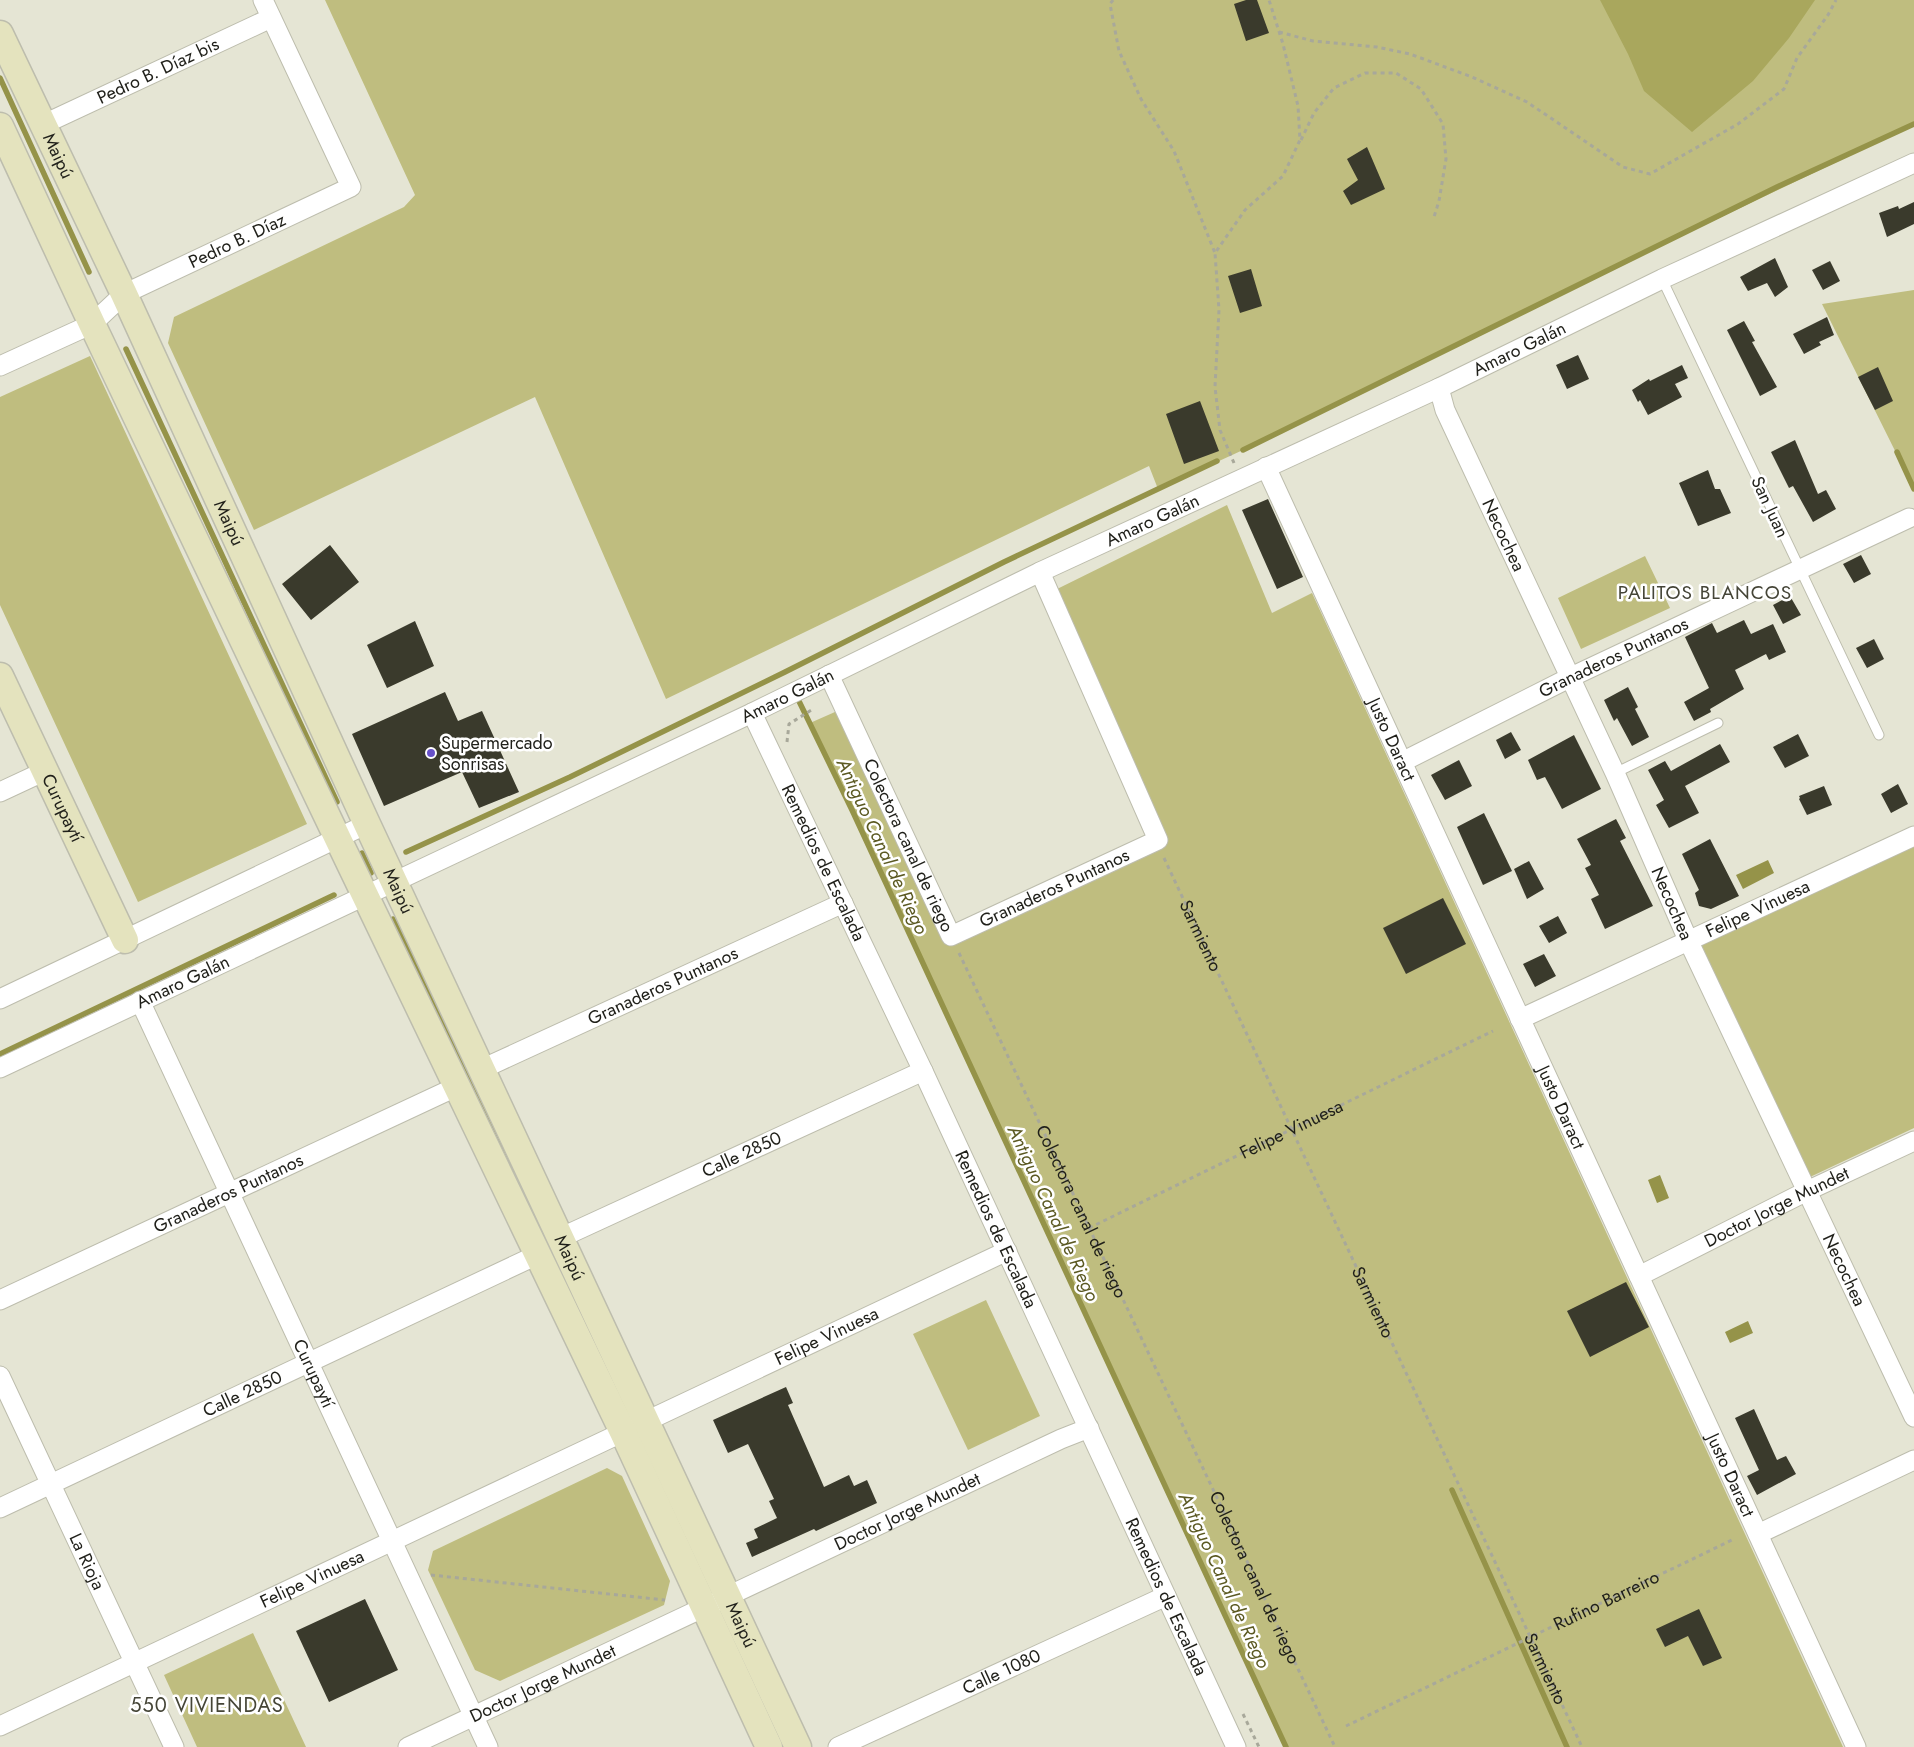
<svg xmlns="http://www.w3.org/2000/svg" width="1914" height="1747" font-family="Jost,sans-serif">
  <rect width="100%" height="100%" fill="#e5e5d4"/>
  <path fill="#bfbd7f" d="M325,0h1589v125l-436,208 -235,117 -85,39 -9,-23 -483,233 -131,-302 -281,133 -86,-187 6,-26 230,-110 11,-12z
    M1914,290v199l-92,-185z
    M90,356l217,468 -169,78 -138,-297v-208z
    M1227,505l45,108 40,-20 531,1154h-555l-178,-385 -300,-639 34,-15 107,228 207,-96 -109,-247z
    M1645,556l25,52 -89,41 -23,-51z
    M1914,845v283l-104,49 -112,-235z
    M986,1300l54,116 -72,34 -55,-116z
    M607,1468l15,8 48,105 -6,24 -164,76 -25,-11 -47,-100 5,-19z
    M253,1633l53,114h-109l-33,-72z"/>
  <path fill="#a9a75d" d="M1600,0h215l-26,38 -36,43 -61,51 -48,-41 -16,-37z"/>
  <path fill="#959349" d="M1768,860l6,13 -31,16 -7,-14z
    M1660,1175l9,23 -12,5 -9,-23z
    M1748,1321l5,12 -23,10 -5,-11z"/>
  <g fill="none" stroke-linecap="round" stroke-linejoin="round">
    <path stroke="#959349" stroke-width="5.5" d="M0,78l89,194
      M126,349l211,453
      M1243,450l534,-263 137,-63
      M1897,452l17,37
      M796,695l56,115 434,937
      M406,852l164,-75 215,-105 219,-110 213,-101
      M362,853l9,20
      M393,919l119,252
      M0,1054l334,-159
      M1452,1490l115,257"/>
  </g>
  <path fill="#3a3a2c" d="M1246,0h11l12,33 -23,8 -12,-37z
    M1367,147l18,42 -34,16 -8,-14 15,-11 -11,-21z
    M1914,202v22l-27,13 -8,-24 19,-7 1,3z
    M1775,258l13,29 -13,10 -8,-14 -19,8 -8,-14z
    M1830,261l10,20 -17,9 -11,-20z
    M1251,269l11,37 -22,7 -12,-37z
    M1827,317l7,18 -15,7 2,3 -17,9 -11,-20z
    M1744,321l11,20 -3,1 25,45 -17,9 -33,-66z
    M1578,355l11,24 -22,10 -11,-24z
    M1682,365l6,13 -13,6 7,13 -34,18 -8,-15 -2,2 -6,-12 17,-11 1,2z
    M1878,367l15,34 -18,9 -17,-33z
    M1200,401l19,50 -35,13 -18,-50z
    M1795,440l23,54 8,-4 10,19 -23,13 -20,-36 -4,2 -18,-36z
    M1708,470l7,19h5l11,24 -33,13 -19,-43z
    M1268,499l35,78 -26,12 -35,-79z
    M330,545l29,37 -48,38 -29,-36z
    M1861,555l10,19 -17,9 -11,-19z
    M1790,596l11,19 -18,9 -10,-19z
    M1744,620l7,14 22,-10 13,28 -17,8 -3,-6 -31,16 9,19 -34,20 1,3 -17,9 -10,-19 25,-14 -24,-51 27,-14 5,10z
    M415,621l19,45 -47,22 -20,-43z
    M1874,639l10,20 -17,9 -11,-20z
    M1628,687l10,20 -3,2 14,28 -17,9 -15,-28 -3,3 -10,-21z
    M445,692l13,29 24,-10 37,81 -40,16 -17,-36 -78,34 -32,-72z
    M1511,732l10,18 -16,9 -9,-19z
    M1798,734l11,22 -24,12 -12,-21z
    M1574,735l27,54 -39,20 -17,-32 -8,3 -9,-20z
    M1720,744l10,18 -45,24 14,27 -30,15 -13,-23 8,-5 -16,-30 17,-9 6,10z
    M1459,760l13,26 -27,14 -14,-25z
    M1898,784l10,20 -17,9 -10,-19z
    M1824,786l8,19 -25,10 -8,-16 1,-1 -1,-2z
    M1484,813l28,58 -29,14 -26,-58z
    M1616,819l10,19 -6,3 33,65 -48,23 -14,-30 8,-4 -14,-27 6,-3 -14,-26z
    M1710,839l29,57 -28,13 -12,-3 -4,-13 4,-3 -17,-36z
    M1529,861l15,28 -17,10 -13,-30z
    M1443,898l23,46 -60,30 -23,-46z
    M1558,916l9,17 -18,10 -10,-17z
    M1544,954l12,22 -21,11 -12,-23z
    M1626,1282l23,45 -59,30 -23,-46z
    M786,1387l7,16 -5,2 36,82 25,-12 5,11 13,-6 10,23 -61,28 -2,-2 -62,28 -6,-14 12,-5 -4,-9 23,-11 -8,-17 5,-2 -26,-55 -20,9 -15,-33z
    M1754,1409l23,51 9,-4 10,18 -39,21 -10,-19 12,-6 -24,-52z
    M365,1599l33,71 -69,32 -33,-71z
    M1699,1609l23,49 -19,8 -15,-30 -23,11 -9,-18z"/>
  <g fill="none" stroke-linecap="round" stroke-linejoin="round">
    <g stroke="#bdbdad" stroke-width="11">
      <path id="lane" d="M1662,279l217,456
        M1615,773l103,-50"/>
    </g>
    <g stroke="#bdbdad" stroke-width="21">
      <g id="street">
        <path id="s5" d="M42,125l229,-107"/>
        <path id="s6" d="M0,366l92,-42 32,-30 227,-107 -88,-187"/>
        <path id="s7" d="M1439,388l6,22 170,363 73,167 226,477"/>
        <path id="s8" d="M1266,467l590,1280"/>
        <path id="s9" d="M829,675l122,261 207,-96 -118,-268"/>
        <path id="s10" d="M752,713l171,358 313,676"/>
        <path id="s11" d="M1402,762l169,-85 338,-159"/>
        <path d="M0,792l45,-21"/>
        <path d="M0,999l367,-175"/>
        <path id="s12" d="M140,1001l348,746"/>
        <path id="s13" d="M1520,1019l394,-183"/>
        <path id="s14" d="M0,1068l752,-355 288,-141 399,-184 223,-109 252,-116"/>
        <path id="s15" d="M482,1069l361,-166"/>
        <path id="s16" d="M560,1238l363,-167"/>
        <path id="s17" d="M1639,1276l168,-85 107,-50"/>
        <path id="s18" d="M0,1300l458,-214"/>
        <path id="s19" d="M0,1376l174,371"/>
        <path id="s20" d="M0,1508l539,-254"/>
        <path d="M1758,1534l156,-74"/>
        <path id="s21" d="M0,1726l1007,-475"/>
        <path id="s22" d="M408,1747l653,-308 28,-11"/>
        <path id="s23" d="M838,1747l328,-151"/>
      </g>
    </g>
    <g stroke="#bdbdad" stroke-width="29">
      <g id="secondary">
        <path id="s24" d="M0,34l124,260 243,530 431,923"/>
        <path d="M0,126l92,198 246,515 285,593 146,315"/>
        <path id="s25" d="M0,676l125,264"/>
      </g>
    </g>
    <g stroke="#a8a89a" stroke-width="3" stroke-dasharray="4 4" stroke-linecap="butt">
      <path d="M1113,0l-3,4 9,47 22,48 33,52 41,102"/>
      <path d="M1279,32l34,9 64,6 33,7 62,23 55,25 96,65 27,7 88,-50 46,-35 13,-31 31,-43 8,-15"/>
      <path d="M1301,140l13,-27 20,-25 31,-15h31l25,16 22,35 3,35 -7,42 -5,16"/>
      <path d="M1234,463l-14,-33 -5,-43 4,-77 -4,-57 30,-43 38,-34 17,-36 -2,-34 -15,-62 -14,-44"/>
      <path d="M787,742l2,-18 24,-15"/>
      <path id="s1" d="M1164,858l418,889"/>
      <path id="s2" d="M959,953l376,794"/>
      <path id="s3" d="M1089,1228l404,-197"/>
      <path d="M431,1575l234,25"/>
      <path d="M1243,1714l16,33"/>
      <path id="s4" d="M1346,1726l386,-186"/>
    </g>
    <use href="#lane" stroke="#fff" stroke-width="9"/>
    <use href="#street" stroke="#fff" stroke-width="19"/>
    <use href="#secondary" stroke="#e4e3be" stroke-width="26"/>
  </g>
  <circle fill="#6750c9" stroke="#fff" stroke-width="2" cx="431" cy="753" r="5"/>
  <g text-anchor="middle" stroke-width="5" stroke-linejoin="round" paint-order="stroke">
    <g font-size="18" fill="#1f1f19" stroke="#fff">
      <text dy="6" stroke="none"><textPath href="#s5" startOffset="128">Pedro B. Díaz bis</textPath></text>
      <text dy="6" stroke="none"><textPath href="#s24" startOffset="135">Maipú</textPath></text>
      <text dy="6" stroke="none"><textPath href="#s6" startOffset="270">Pedro B. Díaz</textPath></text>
      <text dy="6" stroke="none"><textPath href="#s14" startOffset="1681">Amaro Galán</textPath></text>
      <text transform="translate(1770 507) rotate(65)" y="6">San Juan</text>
      <text dy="6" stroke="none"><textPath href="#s14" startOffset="1276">Amaro Galán</textPath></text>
      <text dy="6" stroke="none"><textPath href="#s24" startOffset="540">Maipú</textPath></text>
      <text dy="6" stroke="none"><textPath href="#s7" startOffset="161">Necochea</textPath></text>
      <text dy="6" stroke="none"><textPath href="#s11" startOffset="236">Granaderos Puntanos</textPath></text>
      <text dy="6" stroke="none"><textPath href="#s14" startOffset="871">Amaro Galán</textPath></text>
      <text dy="6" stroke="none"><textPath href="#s8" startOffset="300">Justo Daract</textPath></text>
      <text dy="6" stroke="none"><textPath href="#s25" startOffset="146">Curupaytí</textPath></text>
      <text dy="6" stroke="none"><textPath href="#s9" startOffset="188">Colectora canal de riego</textPath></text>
      <text dy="6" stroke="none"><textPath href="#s10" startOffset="166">Remedios de Escalada</textPath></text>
      <text dy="6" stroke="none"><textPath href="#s9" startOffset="402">Granaderos Puntanos</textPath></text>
      <text dy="6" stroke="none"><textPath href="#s24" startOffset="945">Maipú</textPath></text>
      <text dy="6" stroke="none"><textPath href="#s7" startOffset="566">Necochea</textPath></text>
      <text dy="6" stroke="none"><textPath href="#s13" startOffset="262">Felipe Vinuesa</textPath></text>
      <text dy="6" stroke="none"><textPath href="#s1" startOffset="86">Sarmiento</textPath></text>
      <text dy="6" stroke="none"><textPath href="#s14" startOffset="202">Amaro Galán</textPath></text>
      <text dy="6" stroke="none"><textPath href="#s15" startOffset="199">Granaderos Puntanos</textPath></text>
      <text dy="6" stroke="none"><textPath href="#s8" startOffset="705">Justo Daract</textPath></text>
      <text dy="6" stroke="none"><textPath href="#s3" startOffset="225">Felipe Vinuesa</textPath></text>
      <text dy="6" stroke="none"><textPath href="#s16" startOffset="200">Calle 2850</textPath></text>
      <text dy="6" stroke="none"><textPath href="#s18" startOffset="252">Granaderos Puntanos</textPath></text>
      <text dy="6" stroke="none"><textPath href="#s17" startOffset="154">Doctor Jorge Mundet</textPath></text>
      <text dy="6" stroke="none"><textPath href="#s2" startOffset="286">Colectora canal de riego</textPath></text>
      <text dy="6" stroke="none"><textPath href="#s10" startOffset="571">Remedios de Escalada</textPath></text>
      <text dy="6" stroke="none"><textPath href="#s24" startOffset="1350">Maipú</textPath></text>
      <text dy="6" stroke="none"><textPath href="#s7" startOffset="971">Necochea</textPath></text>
      <text dy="6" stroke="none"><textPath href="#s1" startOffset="491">Sarmiento</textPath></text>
      <text dy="6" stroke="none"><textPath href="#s21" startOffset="914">Felipe Vinuesa</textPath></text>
      <text dy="6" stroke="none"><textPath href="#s12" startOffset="411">Curupaytí</textPath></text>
      <text dy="6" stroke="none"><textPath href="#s20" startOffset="268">Calle 2850</textPath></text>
      <text dy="6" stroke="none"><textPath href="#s8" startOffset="1110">Justo Daract</textPath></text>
      <text dy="6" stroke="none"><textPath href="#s22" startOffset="552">Doctor Jorge Mundet</textPath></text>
      <text dy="6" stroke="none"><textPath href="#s19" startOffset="205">La Rioja</textPath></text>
      <text dy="6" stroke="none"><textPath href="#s2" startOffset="691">Colectora canal de riego</textPath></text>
      <text dy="6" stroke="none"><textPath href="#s21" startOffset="345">Felipe Vinuesa</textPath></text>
      <text dy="6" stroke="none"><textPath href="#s10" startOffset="976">Remedios de Escalada</textPath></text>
      <text dy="6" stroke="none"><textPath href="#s4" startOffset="289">Rufino Barreiro</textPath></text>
      <text dy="6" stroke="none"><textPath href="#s24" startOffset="1755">Maipú</textPath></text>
      <text dy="6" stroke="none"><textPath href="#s1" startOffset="896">Sarmiento</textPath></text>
      <text dy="6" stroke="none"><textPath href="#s23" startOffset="180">Calle 1080</textPath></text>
      <text dy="6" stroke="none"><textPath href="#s22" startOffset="149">Doctor Jorge Mundet</textPath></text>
    </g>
    <g font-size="18" fill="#1f1f19" stroke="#fff" text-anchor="start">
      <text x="441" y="749">Supermercado<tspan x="441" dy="21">Sonrisas</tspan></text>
    </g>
    <g font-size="19" letter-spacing="1" fill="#454537" stroke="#fff">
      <text x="1705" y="599">PALITOS BLANCOS</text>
    </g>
    <g font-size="19" font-style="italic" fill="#5b5922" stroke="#fff">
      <text transform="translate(883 846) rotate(65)" y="7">Antiguo Canal de Riego</text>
      <text transform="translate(1054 1213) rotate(65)" y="7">Antiguo Canal de Riego</text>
      <text transform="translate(1225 1580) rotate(65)" y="7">Antiguo Canal de Riego</text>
    </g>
    <g font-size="20" letter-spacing="1" fill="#454537" stroke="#fff">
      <text x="207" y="1712">550 VIVIENDAS</text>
    </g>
  </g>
</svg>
